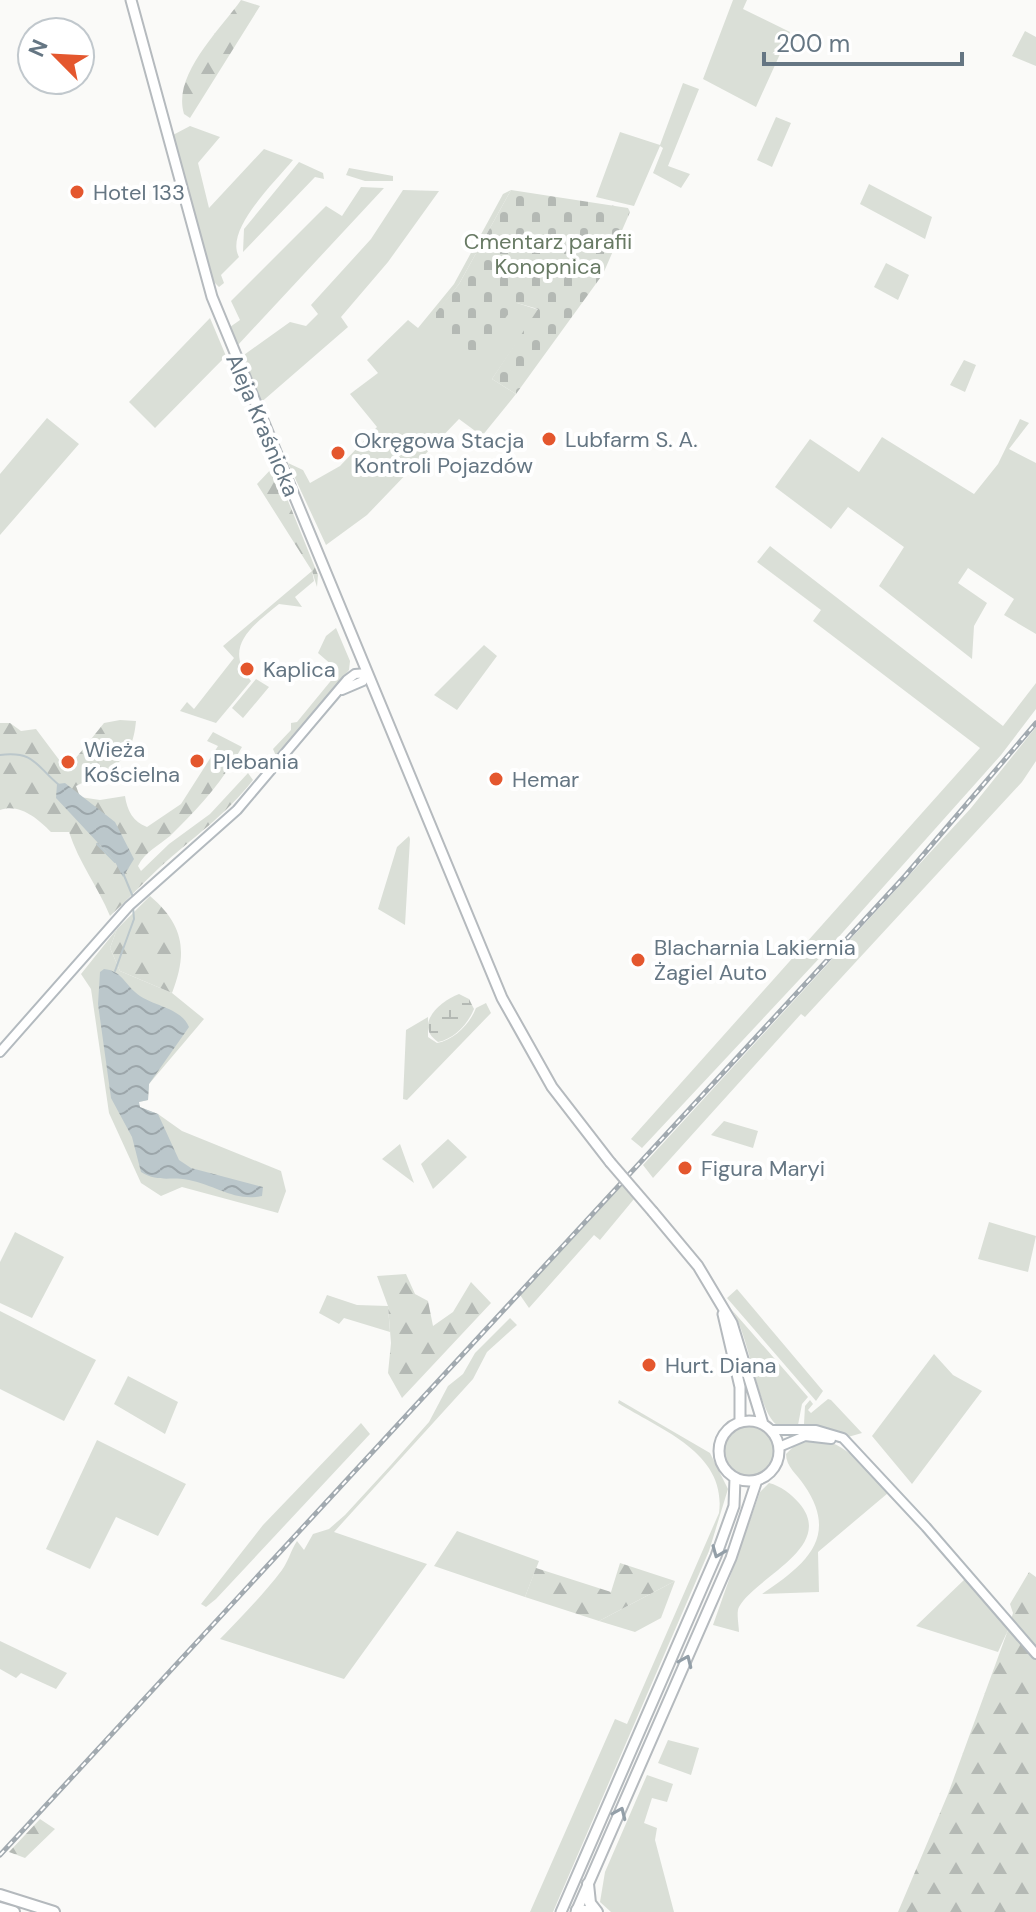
<svg xmlns="http://www.w3.org/2000/svg" width="1036" height="1912" font-family="'DM Sans',sans-serif">
  <defs>
    <pattern id="forest-firs" width="22" height="20" patternUnits="userSpaceOnUse" patternTransform="scale(2)"><rect width="22" height="20" fill="#dadfd7"/><path d="M5 1l3.5 6h-7zM16 11l3.5 6h-7z" fill="#b4b9b4"/></pattern>
    <pattern id="wetland-marsh" width="20" height="14" patternUnits="userSpaceOnUse" patternTransform="scale(2)"><rect width="20" height="14" fill="#dadfd7"/><path d="M1 5h8M5 5V1M11 12h8M15 12V8" fill="none" stroke="#b4b9b4"/></pattern>
    <pattern id="cemetery-stones" width="16" height="16" patternUnits="userSpaceOnUse" patternTransform="scale(2)"><rect width="16" height="16" fill="#dadfd7"/><path d="M2 7V4a2 2 0 0 1 4 0v3zM10 15v-3a2 2 0 0 1 4 0v3z" fill="#b4b9b4"/></pattern>
    <pattern id="water-waves" width="16" height="10" patternUnits="userSpaceOnUse" patternTransform="scale(2)"><rect width="16" height="10" fill="#bbc7cb"/><path d="M0 5q4-4 8 0t8 0" fill="none" stroke="#9ca6aa"/></pattern>
  </defs>
  <rect width="100%" height="100%" fill="#fafaf8"/>
  <path fill="#dadfd7" d="M733,0h14l-4,9 47,23 -34,75 -53,-28z
    M1025,31l11,6v29l-24,-10z
    M683,83l16,6 -31,77 22,8 -9,14 -28,-15 10,-25 -3,-2 -26,60 -38,-9 24,-65 40,13z
    M776,117l15,6 -19,44 -15,-7z
    M190,126l30,11 -22,26 11,45 55,-59 29,11c-17,21 -69,70 -54,97l-18,18 3,8 -5,4 -6,-6 -40,-146z
    M299,162l24,11 1,6 -9,-2 -72,75 1,-23z
    M349,168l44,8v5h-28l-19,-6z
    M869,184l63,33 -7,22 -65,-35z
    M361,187l23,1 -147,158 -7,-19 10,-7 -9,-19 95,-95 16,10z
    M403,190l36,1 -51,71 -47,55 7,10 -90,78 -17,-48 49,-35 16,4 12,-12 -7,-9 60,-66z
    M511,190l-52,94 -29,37 87,-18 22,7 -47,69 24,15 -34,42 -23,-17 -92,96 -41,30 -38,-82 15,7 7,13 30,-17 37,-39 -27,-33 28,-21 -11,-13 41,-40 10,8 36,-44 49,-90z
    M886,263l23,12 -11,25 -24,-13z
    M210,318l16,38 -71,72 -26,-26z
    M964,360l12,5 -11,27 -15,-7z
    M47,418l32,26 -79,91v-61z
    M1020,419l9,4 -20,26 27,14v171l-32,-19 10,-16 -46,-31 -10,15 29,20 -13,23 -2,33 -93,-73 25,-39 -56,-40 -17,22 -56,-42 35,-48 49,33 23,-35 92,57 24,-30z
    M770,546l233,180 33,-43v26l-35,46 -174,195 -185,198 -11,-9 349,-391 -167,-127 8,-11 -64,-48z
    M312,571l2,10 -19,16 7,10 -23,-3c-27,22 -57,43 -28,77l-35,42 -36,-12 7,-9 7,7 40,-51 -11,-12z
    M336,628l14,33 -1,9 -73,86 -3,-7 18,-19v-7l6,-1 37,-45 -4,-4 3,-7 -15,-13 8,-17z
    M484,645l13,11 -40,54 -23,-15z
    M256,679l13,8 -26,31 -11,-10z
    M1036,727v34l-14,21 -217,235 -4,-3 -148,164 -10,-13 328,-357z
    M409,836l1,3 -5,86 -27,-16 19,-62z
    M117,929l-7,19 10,23 52,22 32,26 -55,65 -1,16 -9,2v5l19,7 24,17 99,40 5,20 -8,22 -96,-26 -21,9 -20,-13 -32,-70 -18,-124 -10,-15z
    M486,1003l5,10 -84,87 -4,-1 3,-69 22,-13v20l9,6c17,-3 33,-19 39,-35z
    M724,1121l34,10 -5,17 -42,-13z
    M448,1139l19,18 -34,32 -12,-25z
    M400,1144l14,39 -32,-24z
    M622,1185l12,14 -34,41 -6,-5 -65,73 -9,-13z
    M989,1222l47,14 -8,36 -50,-13z
    M15,1232l49,25 -32,61 -32,-15v-41z
    M737,1289l86,102 -7,10 -89,-103z
    M327,1295l30,10 31,1 2,26 -46,-14 -5,6 -20,-11z
    M732,1310l76,87 -6,7 -4,21h-21c-19,-12 -27,-88 -45,-115z
    M0,1311l96,49 -32,61 -64,-32z
    M510,1318l7,7 -30,27 -14,27 -139,153 93,32 -83,115 -124,-40c22,-23 43,-44 62,-69 6,-8 9,-20 15,-29l7,9 9,-16 16,-5 16,-14 45,-49 39,-44 19,-36 15,-12 12,-21z
    M934,1354l19,21 29,16 -70,93 -40,-48z
    M128,1376l50,26 -13,32 -51,-30z
    M828,1399l3,1 31,33 -14,4 -44,-13 1,-18 5,-6 3,4 -5,6 3,3z
    M619,1400l91,53 18,36 -19,62 -156,361h-23l85,-193 12,5 92,-211c8,-60 -58,-83 -101,-110z
    M361,1423l9,11 -154,165 -10,8 -5,-3 62,-79z
    M723 1451a26 26 0 1 1 52 0a26 26 0 1 1-52 0Z
    M821,1439c30,8 48,32 67,54l-70,59 1,40 -57,2c41,-28 79,-56 42,-109 -7,-11 -18,-18 -18,-31l10,-10z
    M97,1440l89,44 -28,52 -42,-19 -26,52 -44,-20z
    M769,1483c12,3 22,11 30,20 38,44 -44,74 -60,104 -3,5 0,19 0,25l-26,-7 47,-133z
    M457,1531l82,30 -14,36 -91,-31z
    M965,1579l43,51 -10,22 -82,-26z
    M675,1581l-14,37 -26,14 -36,-11z
    M0,1641l67,32 -11,16 -35,-16 -5,5 -16,-9z
    M668,1740l31,8 -8,27 -33,-12z
    M647,1775l26,9 -6,18 -15,-4 -8,25 13,5 -2,12 19,72h-63l-11,-10 5,-30z"/>
  <path fill="url(#forest-firs)" d="M241,0l19,6 -70,112 -6,-4c-12,-39 36,-84 57,-114z
    M274,466l44,109 -1,12 -5,-16 -55,-87z
    M120,720l16,1c-4,44 -25,47 -60,65l4,11 20,3 25,-4c2,14 8,26 22,31l34,-23 37,-58 -11,-5 6,-9 29,15c-19,34 -44,62 -72,89 -12,10 -25,16 -32,30l3,5 28,-27 41,-30 38,-41 5,7c-27,35 -61,58 -94,88 -17,16 -32,32 -49,48 -12,-29 -31,-53 -41,-84h-18c-13,-13 -31,-29 -51,-22v-87h10l11,8 15,-2 27,36 8,-1 33,-41z
    M150,896c34,29 38,56 22,97l-52,-22 -10,-23 7,-19z
    M406,1274l9,20 13,7 5,25 20,-14 18,-30 20,21 -89,95 -14,-25 3,-30 -3,-37 -11,-30z
    M620,1563l55,18 -76,40 -74,-24 11,-29 75,24z
    M1029,1572l7,5v335h-138l50,-118 60,-164 5,-17 -3,-9z
    M40,1819l15,10 -30,29 -16,-6z"/>
  <path fill="url(#wetland-marsh)" d="M459,994l10,5 5,10c-6,15 -20,30 -36,33 -25,-17 2,-41 21,-48z"/>
  <path fill="url(#cemetery-stones)" d="M511,190l117,18 2,4 -27,62 -87,120 -24,-15 46,-70 -21,-6 -41,52 -47,-34 30,-37z"/>
  <path fill="url(#water-waves)" d="M65,783l50,39 19,37 -11,18 -9,-17 -58,-62 1,-14z
    M104,969c17,2 19,12 31,23 16,15 45,14 54,35l-40,57 -1,16 -9,2 1,5 18,7 21,46 12,8 72,19 -1,9c-27,6 -47,-11 -73,-16 -19,-4 -30,3 -48,-8l-9,-35 -21,-39 -13,-94 2,-32z"/>
  <g fill="none" stroke-linecap="round" stroke-linejoin="round">
    <path stroke="#bbc7cb" stroke-width="2" d="M0,755c35,-4 35,10 59,30
      M97,844l18,18
      M123,873l10,24
      M115,971l19,-52 -1,-12"/>
    <g stroke="#b3babf" stroke-width="12">
      <path id="secondary" d="M342,690l21,-9 4,-8
        M0,1052l129,-146 108,-96 110,-130 8,-6 12,-1
        M772,1430h44l27,8 83,89 110,127
        M779,1447l26,-11 26,3"/>
    </g>
    <g stroke="#b5babe" stroke-width="13">
      <path id="primary" d="M131,0l81,297 290,701 50,89 58,75
        M653,1212l45,54 34,57 31,101
        M723,1314l17,73v35
        M719 1451a30 30 0 1 1 60 0a30 30 0 1 1-60 0Z
        M561,1912l155,-356 18,-50 1,-28
        M576,1912l155,-354 26,-78"/>
    </g>
    <g stroke="#b4b9bd" stroke-width="14">
      <path id="highway" d="M588,1884l2,19 7,9
        M0,1895l54,17
        M0,1908l14,4
        M577,1910l15,2"/>
    </g>
    <use href="#secondary" stroke="#fff" stroke-width="8"/>
    <use href="#primary" stroke="#fff" stroke-width="9"/>
    <use href="#highway" stroke="#fff" stroke-width="10"/>
    <g stroke="#a2aab0" stroke-width="5">
      <path id="rail" d="M0,1855l905,-979 131,-153"/>
    </g>
    <use href="#rail" stroke="#fff" stroke-width="2" stroke-dasharray="6" stroke-linecap="butt"/>
    <g stroke="#b5babe" stroke-width="13" stroke-linecap="butt">
      <path id="primary-bridge" d="M610,1162l43,50"/>
    </g>
    <use href="#primary-bridge" stroke="#fff" stroke-width="9"/>
  </g>
  <defs><path id="oneway-chevron" d="M-2-3.5L2.5 0L-2 3.5" fill="none" stroke-width="1.6" stroke-linecap="round" stroke-linejoin="round" transform="scale(2)"/></defs>
  <g stroke="#939fa8">
    <use href="#oneway-chevron" transform="translate(718 1552) rotate(112)"/>
    <use href="#oneway-chevron" transform="translate(686 1661) rotate(-66)"/>
    <use href="#oneway-chevron" transform="translate(620 1813) rotate(-66)"/>
  </g>
  <g fill="#e4572e" stroke="#fff" stroke-width="3">
    <circle cx="77" cy="192" r="8"/>
    <circle cx="549" cy="439" r="8"/>
    <circle cx="338" cy="453" r="8"/>
    <circle cx="247" cy="669" r="8"/>
    <circle cx="197" cy="761" r="8"/>
    <circle cx="68" cy="762" r="8"/>
    <circle cx="496" cy="779" r="8"/>
    <circle cx="638" cy="960" r="8"/>
    <circle cx="685" cy="1168" r="8"/>
    <circle cx="649" cy="1365" r="8"/>
  </g>
  <g text-anchor="middle" stroke-width="8" stroke-linejoin="round" paint-order="stroke">
    <g font-size="22" fill="#657683" stroke="#fff" text-anchor="start">
      <text x="93" y="200">Hotel 133</text>
      <text x="565" y="447">Lubfarm S. A.</text>
      <text x="354" y="448">Okręgowa Stacja<tspan x="354" dy="25">Kontroli Pojazdów</tspan></text>
      <text x="263" y="677">Kaplica</text>
      <text x="84" y="757">Wieża<tspan x="84" dy="25">Kościelna</tspan></text>
      <text x="213" y="769">Plebania</text>
      <text x="512" y="787">Hemar</text>
      <text x="654" y="955">Blacharnia Lakiernia<tspan x="654" dy="25">Żagiel Auto</tspan></text>
      <text x="701" y="1176">Figura Maryi</text>
      <text x="665" y="1373">Hurt. Diana</text>
    </g>
    <g font-size="22" fill="#687a64" stroke="#fff">
      <text x="548" y="249">Cmentarz parafii<tspan x="548" dy="25">Konopnica</tspan></text>
    </g>
    <g font-size="22" fill="#657683" stroke="#fff">
      <text transform="translate(263 425) rotate(67)" y="8">Aleja Kraśnicka</text>
    </g>
  </g>
  <g transform="translate(56 56) rotate(294)"><circle r="38" fill="#ffffff" stroke="#c1c8cd" stroke-width="2"/>
  <path d="M0-6L14 30L0 20L-14 30Z" fill="#e4572e"/>
  <text y="-12" font-size="22" font-weight="bold" text-anchor="middle" fill="#657683">N</text>
  </g>
  <path d="M764 52v12h198v-12" fill="none" stroke="#657683" stroke-width="4"/>
  <text x="776" y="52" font-size="24" fill="#657683" stroke="#ffffff" stroke-width="6" paint-order="stroke">200 m</text>
</svg>
